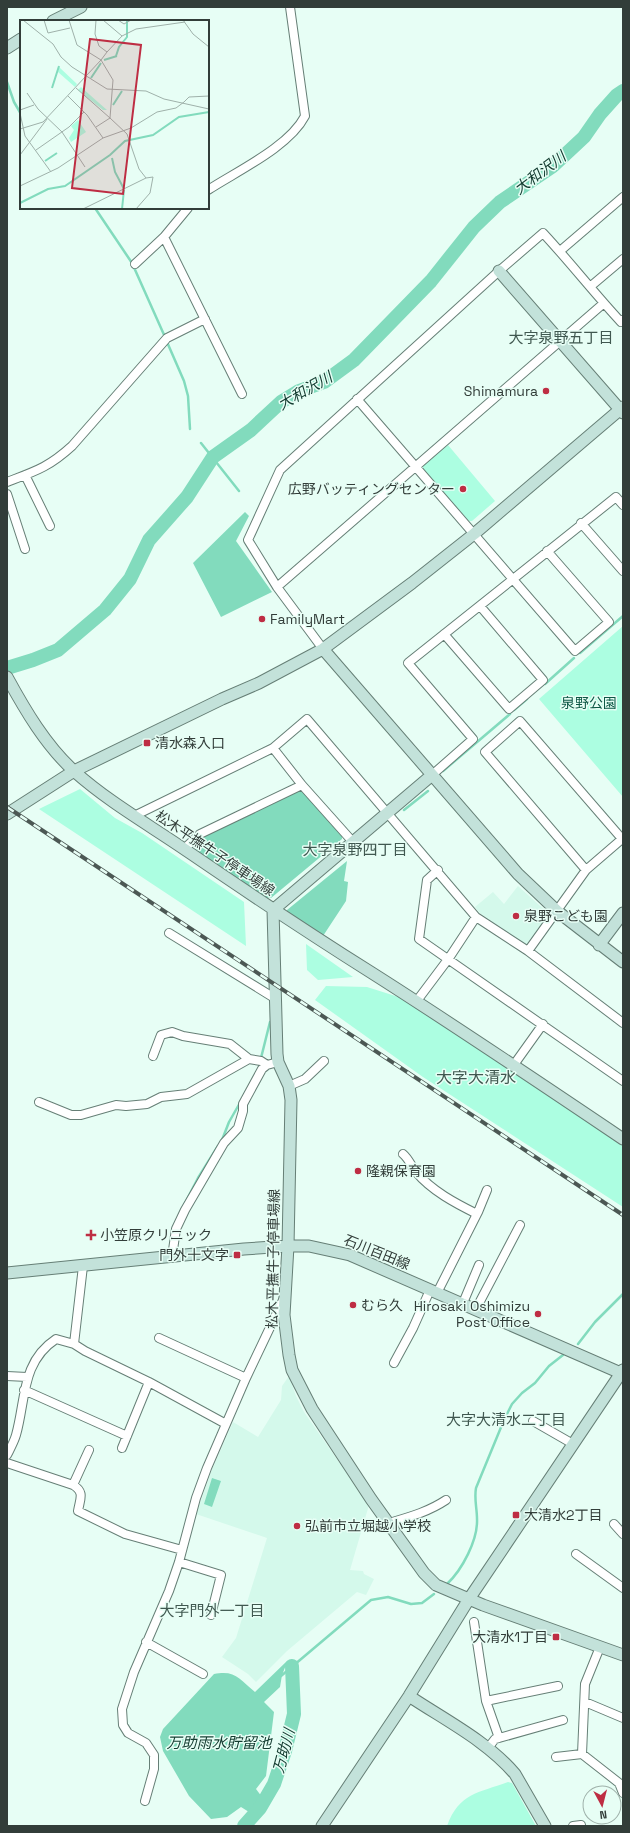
<svg xmlns="http://www.w3.org/2000/svg" width="630" height="1833" font-family="'Space Grotesk','Noto Sans JP',sans-serif">
  <rect width="100%" height="100%" fill="#e7fef5"/>
  <path fill="#d4f9eb" d="M518,886l30,27v3l-21,29h-3l-44,-32 -5,-6 18,-15 11,12z
    M289,1376l7,20 8,16 65,93 -19,65 13,1 1,3 10,5 -8,16 -9,-3 -70,59 -31,31 -8,-8 -26,-17 14,-19 31,-100 -71,-24 15,-42 22,-50 25,15 23,-37 1,-14z"/>
  <path fill="#acfee1" d="M448,445l47,56 -23,20h-3l-46,-52v-3z
    M623,626v171l-84,-98z
    M80,789l35,29 27,15 102,69 2,44 -207,-137z
    M306,944l47,33 -35,3 -11,-10z
    M326,986l41,1 41,13 141,96 27,16 47,31v64l-200,-130 -108,-77z
    M508,1782l4,1 24,43h-89c12,-33 31,-33 61,-44z"/>
  <path fill="#82dbbd" d="M245,512l4,4 -13,25 36,51 -51,25 -28,-54z
    M299,790l4,1 39,45v3l-71,59h-5l-72,-48 12,-9 -2,-4z
    M347,861l-3,20 4,1 -2,19 -23,35 -36,-23v-3z
    M212,1478l9,3 -9,26 -8,-3z
    M288,1660l-6,15 -2,12 -16,15 10,10 -8,64 -10,13 6,8 -13,15 -8,-5 -14,10 -16,2 -22,-23 -26,-45 -3,-14 3,-8 51,-55c22,-4 25,5 41,18z"/>
  <g fill="none" stroke-linecap="round" stroke-linejoin="round">
    <path stroke="#82dbbd" stroke-width="2.5" d="M7,82l7,20 7,12
      M95,208l37,55 33,74
      M167,342l17,39 4,15 2,33
      M201,443l38,48
      M580,653l43,-37
      M545,684l29,-26
      M514,710l13,-11
      M443,771l67,-57
      M404,810l24,-19
      M261,1058l9,-36
      M222,1140l7,-18 12,-21
      M182,1209l16,-31 20,-32
      M578,1344l17,-22 28,-28
      M447,1584c15,-14 31,-44 30,-65 0,-11 -3,-20 -1,-31l28,-68 8,-16 10,-11 13,-10 14,-17 14,-11
      M281,1676l90,-76 17,-3 23,7 11,-1 12,-9
      M254,1802l6,6"/>
    <path stroke="#82dbbd" stroke-width="14" d="M7,668l26,-8 25,-10 47,-40 25,-31 19,-39 38,-43 26,-40 38,-27 30,-28 18,-11 25,-9 30,-22 77,-79 43,-54 26,-25 53,-36 31,-29 16,-23 17,-19 6,-4
      M244,1826l16,-18 14,-24 11,-33 9,-37 -2,-48"/>
    <g stroke="#667f76" stroke-width="10">
      <path id="street" d="M208,190c29,-19 81,-43 97,-74l-15,-109
        M164,237l78,157
        M560,251l63,-54
        M135,264l29,-27 24,-29
        M591,286l32,-27
        M357,399l218,252 34,-29 -62,-71
        M25,475l25,51
        M7,482c29,-11 42,-15 65,-36l95,-108 38,-19
        M7,494l18,55
        M581,523l42,48
        M277,587l327,-284
        M444,634l65,75 34,-29 -63,-74
        M323,649l-46,-62 -29,-47 32,-70 219,-199 44,-38c27,29 51,60 78,89l2,-2
        M273,748l29,37 50,56
        M432,775l41,-36 -65,-76 208,-166 7,8
        M134,816l139,-68 34,-29 169,198 52,34 95,72
        M184,849l16,-15 102,-49
        M438,870l-11,10 -8,59 204,142
        M586,870l-101,-118 35,-31 103,119
        M169,933l107,66
        M528,951l58,-81 36,-31
        M416,1002l33,-44 27,-41
        M153,1056l8,-21 11,-3 11,4 47,8 19,15
        M513,1066l30,-42
        M289,1086l16,-7 19,-18
        M39,1102l32,13h10l35,-10 10,1 21,-2 14,-7 26,-3 62,-35 12,2 6,4
        M403,1154c6,5 8,12 13,18 16,19 39,31 61,42
        M172,1257l4,-28 9,-19 39,-67 14,-15 5,-17v-7l19,-35 5,-4 11,-3
        M437,1293l41,-81 9,-22
        M463,1303l16,-38
        M476,1309l44,-84
        M159,1338l87,40
        M74,1344l9,-78
        M394,1363l19,-35 17,-38
        M7,1376l20,1
        M24,1390l103,46
        M533,1421l40,23
        M122,1448l27,-66
        M7,1455c3,-6 7,-13 9,-20 10,-35 5,-73 40,-96l18,5 11,7 64,31 77,42
        M7,1463l66,22c12,7 7,14 5,26l47,23 57,16
        M73,1485l16,-35
        M389,1523c20,-6 39,-11 57,-23
        M614,1524l9,10
        M576,1554l47,34
        M179,1562l42,13 -10,40
        M474,1622l12,79 13,37 -4,1 -7,9
        M146,1642l57,32
        M600,1647l-15,37 -3,70 37,29 4,10
        M486,1701l72,-15
        M585,1702l38,16
        M499,1738l64,-18
        M556,1757l26,-3
        M145,1801l9,-32v-14l-8,-12 -18,-10 -5,-8 -1,-16 12,-37 35,-81 10,-29 17,-64 11,-30 39,-90 38,-80
        M573,1826l8,-1"/>
    </g>
    <g stroke="#667f76" stroke-width="13">
      <path id="secondary" d="M53,21l28,-14
        M7,48l14,-9
        M499,271l124,142
        M323,649l195,225 39,37 66,51
        M7,677c18,33 39,69 68,95 35,31 76,54 115,81 60,41 120,81 182,120 85,54 168,110 251,166
        M7,814l67,-43 148,-72 37,-16 64,-34 89,-66 62,-49 149,-127
        M273,910l4,144 1,8 11,24 2,14 -3,146 -4,69 5,40 3,15 20,39 59,90 53,74 12,12 47,20 140,50
        M273,910l159,-135
        M599,945l24,-32
        M7,1273l237,-24 44,-3h21l41,9 273,119
        M409,1696c36,24 78,45 106,78l30,52
        M322,1826l87,-130 60,-97 154,-229"/>
    </g>
    <use href="#street" stroke="#fff" stroke-width="8"/>
    <use href="#secondary" stroke="#c3e2da" stroke-width="11"/>
    <g stroke="#4c5854" stroke-width="4">
      <path id="rail" d="M7,807l616,408"/>
    </g>
    <use href="#rail" stroke="#e7fef5" stroke-width="2.5" stroke-dasharray="8" stroke-linecap="butt"/>
  </g>
  <g fill="#be2d43" stroke="#e7fef5" stroke-width="1.5">
    <circle cx="546" cy="391" r="4"/>
    <circle cx="463" cy="489" r="4"/>
    <circle cx="262" cy="619" r="4"/>
    <rect x="143" y="739" width="8" height="8" rx="2"/>
    <circle cx="516" cy="916" r="4"/>
    <circle cx="358" cy="1171" r="4"/>
    <path d="M89 1229h4v4h4v4h-4v4h-4v-4h-4v-4h4z"/>
    <rect x="233" y="1251" width="8" height="8" rx="2"/>
    <circle cx="353" cy="1305" r="4"/>
    <circle cx="538" cy="1314" r="4"/>
    <rect x="512" y="1511" width="8" height="8" rx="2"/>
    <circle cx="297" cy="1526" r="4"/>
    <rect x="552" y="1633" width="8" height="8" rx="2"/>
  </g>
  <g text-anchor="middle" stroke-width="3" stroke-linejoin="round" paint-order="stroke">
    <g font-size="14" fill="#323d39" stroke="#e7fef5" text-anchor="start">
      <text x="538" y="396" text-anchor="end">Shimamura</text>
      <text x="455" y="494" text-anchor="end">広野バッティングセンター</text>
      <text x="270" y="624">FamilyMart</text>
      <text x="155" y="748">清水森入口</text>
      <text x="524" y="921">泉野こども園</text>
      <text x="366" y="1176">隆親保育園</text>
      <text x="100" y="1240">小笠原クリニック</text>
      <text x="229" y="1260" text-anchor="end">門外十文字</text>
      <text x="361" y="1310">むら久</text>
      <text x="530" y="1311" text-anchor="end">Hirosaki Oshimizu<tspan x="530" dy="16">Post Office</tspan></text>
      <text x="524" y="1520">大清水2丁目</text>
      <text x="305" y="1531">弘前市立堀越小学校</text>
      <text x="548" y="1642" text-anchor="end">大清水1丁目</text>
    </g>
    <g font-size="14" fill="#0d5845" stroke="#e7fef5">
      <text x="589" y="708">泉野公園</text>
    </g>
    <g font-size="14" fill="#323d39" stroke="#e7fef5">
      <text transform="translate(215 853) rotate(34)" y="5">松木平撫牛子停車場線</text>
      <text transform="translate(377 1252) rotate(22)" y="5">石川百田線</text>
      <text transform="translate(273 1259) rotate(-89)" y="5">松木平撫牛子停車場線</text>
    </g>
    <g font-size="15" font-style="italic" fill="#123b2f" stroke="#e7fef5">
      <text transform="translate(540 173) rotate(-37)" y="5">大和沢川</text>
      <text transform="translate(305 391) rotate(-30)" y="5">大和沢川</text>
      <text x="219" y="1748">万助雨水貯留池</text>
      <text transform="translate(284 1751) rotate(-75)" y="5">万助川</text>
    </g>
    <g font-size="15" fill="#405850" stroke="#e7fef5">
      <text x="561" y="343">大字泉野五丁目</text>
      <text x="355" y="855">大字泉野四丁目</text>
      <text x="506" y="1425">大字大清水二丁目</text>
      <text x="212" y="1616">大字門外一丁目</text>
    </g>
    <g font-size="16" fill="#405850" stroke="#e7fef5">
      <text x="476" y="1083">大字大清水</text>
    </g>
  </g>
  <g transform="translate(20 20)">
    <rect width="189" height="189" fill="#e7fef5"/>
    <path d="M39,47l18,17 -2,3 -17,-15zM61,67l18,16 8,7h-4l-25,-20zM58,100l8,12 -15,10 -2,-4 5,-8 -3,-4z" fill="#acfee1"/>
    <path fill="none" stroke="#82dbbd" stroke-width="2" d="M96,36l3,-9 8,-10v-17M84,40l13,-4M71,58l10,-15M32,68l7,-22M93,85l9,-14M92,138l3,14 9,17M25,141l12,-8M0,183l28,-14 17,-3 45,-31 15,-14 28,-6 26,-18 30,-5M102,189l2,-19"/>
    <path fill="none" stroke="#9fb1aa" stroke-width="1" d="M3,0l30,24 8,13 11,10 35,22 39,2 18,8 45,10M24,0l4,13 22,-5M76,0l-1,14 4,12 8,6 -6,8 12,20 -3,38 17,16 12,35 7,9 7,-1 -3,16 -14,16M83,0l19,16M98,0l6,4 7,-4M163,0l10,14 16,13M87,32l15,-16 14,-7 49,-7M56,68l34,30 -14,9M7,73l11,16 24,23 23,35M48,76l19,19 16,23M164,82l5,-5 20,-1M0,90l14,-5M0,93l5,23 26,36M0,109l23,-7 58,-62 -24,-15 -8,-25M16,130l33,-23 15,-15M0,135l27,-36M0,166l38,-18 45,-30 28,-10 26,-16 19,-4 8,-6M63,189l63,-31"/>
    <path fill="#be2d43" fill-opacity="0.15" stroke="#be2d43" stroke-width="2" d="M70,19l51,6 -18,149 -51,-6z"/>
    <rect width="189" height="189" fill="none" stroke="#323d39" stroke-width="2"/>
  </g>
  <rect width="630" height="1833" fill="none" stroke="#323d39" stroke-width="16"/>
  <g transform="translate(602 1805) rotate(173)"><circle r="19" fill="#e7fef5" stroke="#9fb1aa"/>
  <path d="M0-3L7 15L0 10L-7 15Z" fill="#be2d43"/>
  <text y="-6" font-size="11" font-weight="bold" text-anchor="middle" fill="#323d39">N</text>
  </g>
</svg>
